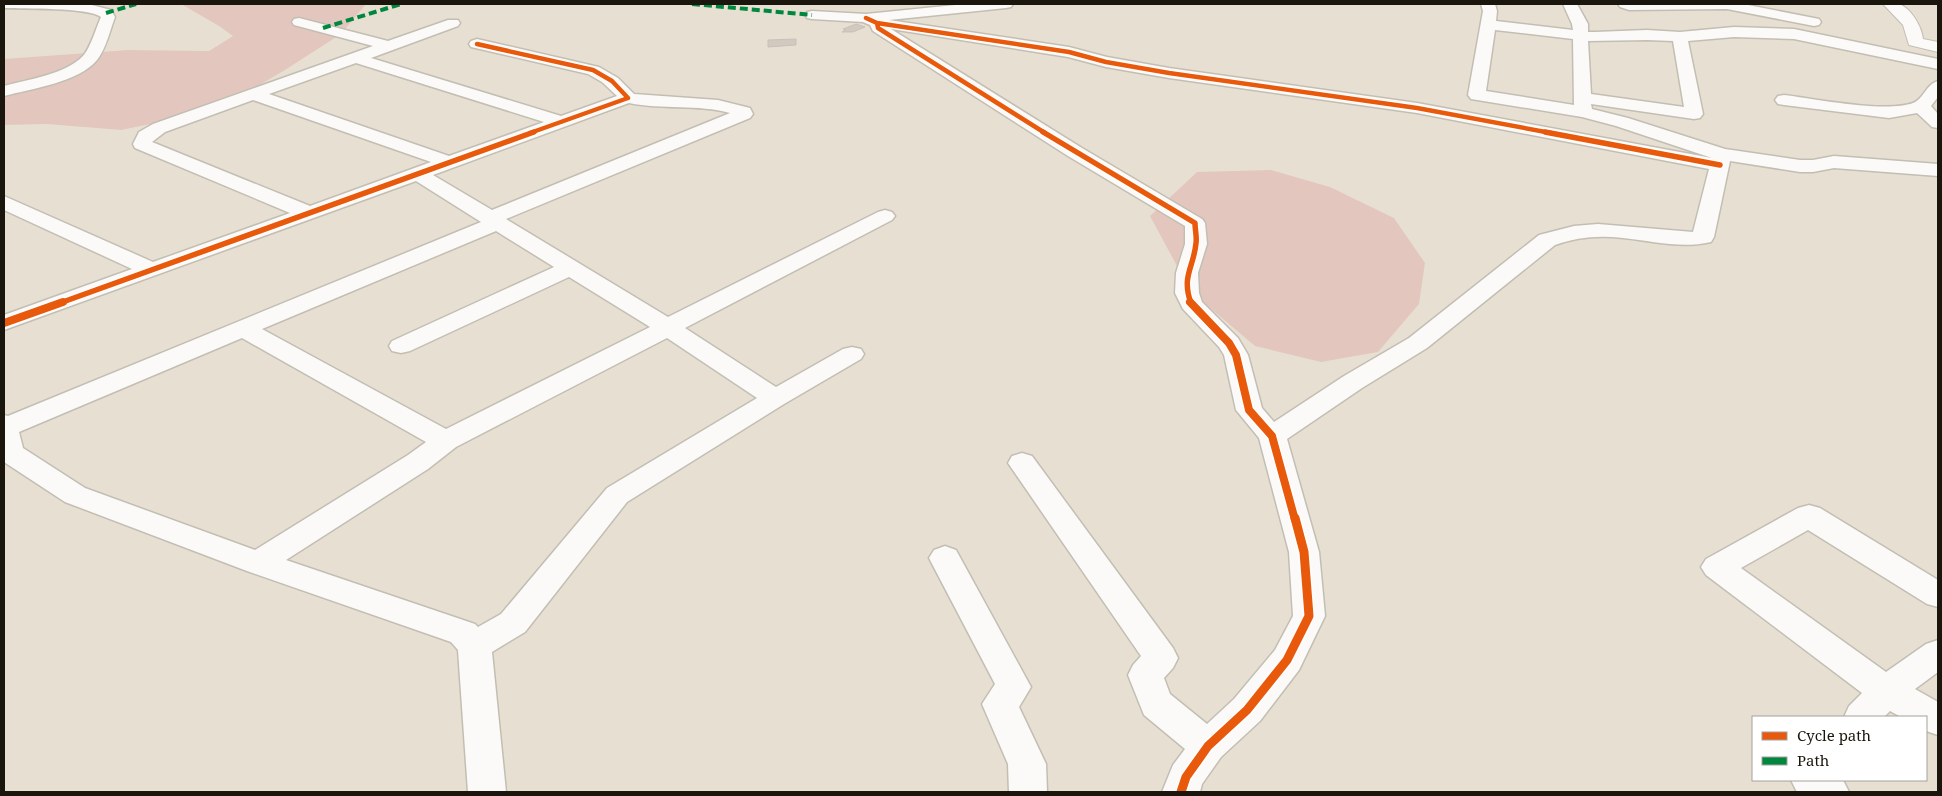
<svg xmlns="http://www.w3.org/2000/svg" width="1942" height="796" font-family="'Noto Serif',serif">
  <rect width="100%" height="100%" fill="#e7e0d2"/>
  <path fill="#e3c7be" d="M181,4h185l-25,30 -56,36 -70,41 -94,19 -74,-6 -43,1v-66l124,-9 81,1 24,-15 -14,-10z
    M1271,170l59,17 64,31 31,45 -6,41 -41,48 -57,10 -66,-16 -64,-54 -41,-76 47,-44z"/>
  <path fill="#d2cac1" stroke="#c9c1b8" d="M856,24l9,3 -12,5h-11l4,-2 -3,-1z
    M796,39v6l-28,2v-7z"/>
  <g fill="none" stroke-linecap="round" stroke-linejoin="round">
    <g stroke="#c3beb3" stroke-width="3">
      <path id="street" d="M4,4h84l23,6 4,7c-5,13 -9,32 -18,43 -18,22 -66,29 -93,36v-10c25,-7 60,-11 79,-30 8,-9 13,-28 18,-39 -13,-10 -78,-8 -97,-9z
        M965,4h48l-2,3 -5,1 -117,12 180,27 38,10 62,11 248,35 295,55 -96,-32 -34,-9 -111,-18 -3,-4 15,-84 -2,-7h14l2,7 -1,10 77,9 -1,-6 -9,-20h14l11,20v8h7l52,-2 33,2 54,-5 60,2 144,30v10l-144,-30 -60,-2 -46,4 15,73 -3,4 -6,1 -103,-15 1,5 36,9 97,31 75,11h13l21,-4 104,8v12l-104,-8 -21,4h-13l-70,-11 -16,76 -3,5c-30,7 -58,-1 -88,-4 -24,-3 -46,-1 -68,7l-128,103 -65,40 -75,51 32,113 6,64 -26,54 -39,51 -39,36 -19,27 -2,8h-38l11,-27 12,-16 -41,-34 -16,-40 5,-10 8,-9 -133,-193 4,-7 10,-3 10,3 141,192 5,10 -5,10 -9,10 6,16 37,30 27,-25 41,-49 18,-34 -4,-64 -30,-114 -23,-28 -12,-55 -5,-8 -36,-38 -8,-16 1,-20 9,-29v-18l-117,-70 -195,-125 -3,-6 -7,-3 -51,-3 -5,-1 -2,-3 2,-3 5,-1 54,3zM891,29l177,28 38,10 63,11 248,35 292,56 -16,63 -95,-8 -24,2 -35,9 -130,103 -65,38 -70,46 -12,-14 -14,-53 -10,-17 -36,-36 -3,-9 -1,-20 9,-29 -2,-21 -3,-4 -120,-71zM1495,30l78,9 1,66 -88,-14zM1647,40l26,1 11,66 -93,-13 -3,-53z
        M1618,4h125l71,14 5,1 2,3 -2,3 -5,1 -87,-17 -98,1 -9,-3z
        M299,18l89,23 60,-21h10l2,3 -2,3 -87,32 190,58 56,-20 -15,-14 -14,-8 -117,-27 -2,-3 2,-3 6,-2 122,28 19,11 16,16 84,6 32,8 3,6 -3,4 -244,101 162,98 210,-105 7,-2 7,2 3,4 -3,4 -207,108 91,59 67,-38 9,-2 9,2 3,5 -3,5 -77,45 -157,98 -102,130 -33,20 14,140h-38l-10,-142 -7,-8 -204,-71 -182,-69 -61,-40v-47l4,1 473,-194 -65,-41 -412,149v-15l128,-46 -128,-59v-14l149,66 137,-49 -155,-65 -2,-4 6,-12 14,-8 220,-78 -79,-21 -2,-3 2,-3zM356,63l188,59 -95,34 -180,-62zM253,100l178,62 -121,44 -158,-64 13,-10zM629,103c33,7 69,1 101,10l-238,97 -59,-35zM496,231l58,36 -162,74 -3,5 3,5 9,2 9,-2 159,-74 81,50 -204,102 -184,-100zM242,338l184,104 -18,13 -153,95 -170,-62 -62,-40 -4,-16zM667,338l90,60 -150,90 -106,126 -23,13 -3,-3 -189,-64 142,-91 28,-22z
        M1938,81v16l-7,9 7,8v14l-6,-1 -15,-14 -28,5 -105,-13 -6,-1 -3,-4 3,-4 6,-1c32,4 102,18 129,8 11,-4 13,-19 25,-22z
        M1809,505l11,3 118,72v27l-11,-3 -119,-74 -67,38 145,104 40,-28 12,-4v32l-23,17 23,13v33l-12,-4v-14h-25l-11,-6 -6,6h-40l5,-11 13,-13 -156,-118 -5,-8 5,-8 92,-51z
        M945,546l11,4 75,137 -12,20 27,57 1,28h-38l-1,-28 -26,-60 13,-20 -66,-126 5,-8z
        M1791,780h52l6,12h-52z"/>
    </g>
    <g stroke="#c3beb3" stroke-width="2">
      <path id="secondary" d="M1883,4c4,0 11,-2 16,0 12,4 23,23 24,35l15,3v10l-29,-7 -6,-20z"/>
    </g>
    <use href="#street" fill="#fbfaf8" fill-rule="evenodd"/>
    <use href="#secondary" fill="#fbfaf8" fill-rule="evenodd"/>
    <path stroke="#00873e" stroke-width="4" stroke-dasharray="8 4" stroke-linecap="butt" d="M692,4l120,11
      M106,13l30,-9
      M323,28l78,-24"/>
    <g stroke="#fff" stroke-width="6">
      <path id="cycleway-far3" d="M866,18l11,5 1,5 167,105
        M877,23l192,29 37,10 63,11 248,35 134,25
        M477,44l116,26 19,11 16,17 -98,35"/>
    </g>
    <g stroke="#fff" stroke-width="8">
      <path id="cycleway-far2" d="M1043,132l152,91c0,7 2,14 1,20 -2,24 -15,33 -5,60
        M1545,132l175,33
        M60,303l474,-171"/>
    </g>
    <g stroke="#fff" stroke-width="11">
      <path id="cycleway-far1" d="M1190,302l39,41 7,12 13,55 23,26 23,84
        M4,323l59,-21"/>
    </g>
    <g stroke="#fff" stroke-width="12">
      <path id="cycleway" d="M1181,792l5,-15 22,-31 39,-36 40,-50 22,-44 -5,-64 -9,-34"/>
    </g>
    <use href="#cycleway-far3" stroke="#e8590c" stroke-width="4.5"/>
    <use href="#cycleway-far2" stroke="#e8590c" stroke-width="5.5"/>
    <use href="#cycleway-far1" stroke="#e8590c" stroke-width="8"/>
    <use href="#cycleway" stroke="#e8590c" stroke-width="9"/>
  </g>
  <rect width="1942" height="796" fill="none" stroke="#1a160d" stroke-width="10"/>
  <rect x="1752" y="716" width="175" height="65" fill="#ffffff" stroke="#a3a29e"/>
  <rect x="1762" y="732" width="25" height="8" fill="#e8590c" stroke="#a3a29e"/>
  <text x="1797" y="741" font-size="15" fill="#1a160d">Cycle path</text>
  <rect x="1762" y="757" width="25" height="8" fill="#00873e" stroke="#a3a29e"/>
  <text x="1797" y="766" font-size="15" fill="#1a160d">Path</text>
</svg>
